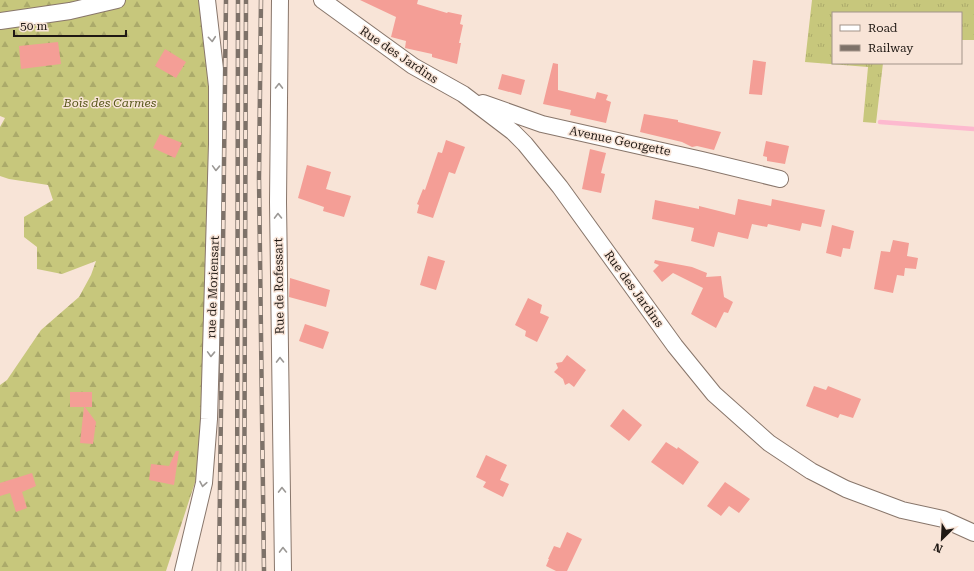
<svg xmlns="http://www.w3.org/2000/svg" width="974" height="571" font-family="'Roboto Serif',serif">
  <defs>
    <pattern id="grass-tufts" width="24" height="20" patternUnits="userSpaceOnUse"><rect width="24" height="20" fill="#c7c77c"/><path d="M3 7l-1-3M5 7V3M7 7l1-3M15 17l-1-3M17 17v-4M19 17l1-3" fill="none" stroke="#abaa6a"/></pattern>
    <pattern id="forest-firs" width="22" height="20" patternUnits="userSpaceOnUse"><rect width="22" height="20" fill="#c7c77c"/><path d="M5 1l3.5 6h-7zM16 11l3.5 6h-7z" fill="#abaa6a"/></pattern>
  </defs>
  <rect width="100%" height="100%" fill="#f8e4d7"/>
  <path fill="url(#grass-tufts)" d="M812,0h162v40h-13v-27h-128v50h50l-7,60 -13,-1 5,-55 -63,-5z"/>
  <path fill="url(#forest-firs)" d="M0,0h210l3,104 -9,351 -38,116h-166v-186l7,-5 34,-50 38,-33 12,-22 5,-14 -34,13 -25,-5v-22l-13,-10v-20l29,-17 -5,-15 -39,-6 -9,-3v-49l5,-9 -5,-2z"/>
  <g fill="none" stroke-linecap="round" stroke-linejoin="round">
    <path stroke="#fdb9cf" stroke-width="4.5" d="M880,122l94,7"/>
  </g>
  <path fill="#f49e96" d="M360,0h58l-1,4 30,9 1,-1 14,3 -2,9 3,1 -4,18h2l-4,21 -25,-7v-3l-27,-6 1,-7 -15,-4 5,-20z
    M58,42l3,22 -40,5 -2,-23z
    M165,49l21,13 -10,16 -21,-12z
    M753,60l13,2 -4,33 -13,-1z
    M553,63l5,1v26l37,9 2,-7 11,3 -2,5 5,2 -5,21 -36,-8 1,-5 -28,-6z
    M502,74l23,6 -4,15 -23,-6z
    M644,114l34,6v2l43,10 -7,18 -17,-4 -5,1 -10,-5 -42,-10z
    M160,134l22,9 -7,15 -22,-10z
    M446,140l19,7 -10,27 -6,-2 -16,46 -16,-5 2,-8 -2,-1 6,-15 2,1 13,-38 4,1z
    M766,141l23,5 -4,18 -18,-3v-4l-4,-1z
    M590,149l16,4 -5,20 4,1 -4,19 -19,-4z
    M307,165l24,7 -5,17 25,7 -7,21 -21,-6 1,-4 -26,-9z
    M738,199l33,7 1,-7 53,11 -4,17 -19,-4 -2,8 -32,-7 -1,3 -15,-3 -4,15 -30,-7 -4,15 -23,-6 3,-13 -42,-9 3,-19 44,9v-3l36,9z
    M832,225l22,6 -4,18 -7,-1 -2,9 -15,-4z
    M893,240l16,3 -2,13 11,2 -2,11 -11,-1 -1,8 -7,-1 -4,18 -19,-4 7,-38 9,1z
    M428,256l17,5 -9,29 -16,-5z
    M655,260l37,7 15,6 -1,4 15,-1 3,21 9,5 -5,11 -4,-1 -8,16 -25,-14 12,-26 -30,-15 -11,9 -9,-11 6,-6 -5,-2z
    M290,278l40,12 -4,17 -37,-10z
    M528,298l14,7 -2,8 9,4 -12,25 -12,-6 1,-5 -11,-6z
    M305,324l24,8 -6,17 -24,-8z
    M567,355l19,15 -12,17 -5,-4 -4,2 -2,-6 -9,-7 4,-4 -2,-5 6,-1z
    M814,386l12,4 2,-4 33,13 -8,19 -13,-4 -2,4 -32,-12z
    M70,392h22v15h-7l11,15 -3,22 -13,-1 4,-36h-14z
    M623,409l19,16 -13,16 -19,-15z
    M666,442l11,7 1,-2 21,15 -16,23 -32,-23z
    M176,451h3l-5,34 -25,-5 2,-16 18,2z
    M486,455l21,10 -7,15 9,4 -6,13 -20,-10 3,-5 -10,-5z
    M32,473l4,13 -14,6 5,16 -11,4 -6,-19 -10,3v-13z
    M725,482l25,17 -11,14 -10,-7 -8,10 -14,-10z
    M567,532l15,7 -15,32h-11l-10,-5 3,-7h-1l6,-13 6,2z"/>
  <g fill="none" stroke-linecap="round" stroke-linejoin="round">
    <g stroke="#88766b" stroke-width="18">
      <path id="minor" d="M280,0l-2,202 5,369
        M322,0l91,66 50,28 50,38 12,12 35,43 115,159 39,48 55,49 42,28 35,18 56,21 41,9 31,14
        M0,21l70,-10 47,-11
        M483,103l59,21 160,36 78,19
        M183,571l21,-88 5,-64 8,-275v-58l-10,-86"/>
    </g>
    <use href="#minor" stroke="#fff" stroke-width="16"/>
    <g stroke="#7e7269" stroke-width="4.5">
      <path id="rail" d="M261,0l-2,178 5,393
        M219,571l7,-571
        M237,571l1,-571
        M244,571l2,-571"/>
    </g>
    <use href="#rail" stroke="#f8e4d7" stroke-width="3" stroke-dasharray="9" stroke-linecap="butt"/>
  </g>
  <defs><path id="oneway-chevron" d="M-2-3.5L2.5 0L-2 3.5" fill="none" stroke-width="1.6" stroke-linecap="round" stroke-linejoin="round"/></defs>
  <g stroke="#9b9895">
    <use href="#oneway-chevron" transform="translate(212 39) rotate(85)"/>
    <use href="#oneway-chevron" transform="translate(279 86) rotate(-89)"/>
    <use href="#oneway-chevron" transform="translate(216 168) rotate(92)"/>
    <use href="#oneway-chevron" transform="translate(278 216) rotate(-91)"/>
    <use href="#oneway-chevron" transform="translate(211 354) rotate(92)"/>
    <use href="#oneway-chevron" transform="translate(280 360) rotate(-91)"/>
    <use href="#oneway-chevron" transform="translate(203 484) rotate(100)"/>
    <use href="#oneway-chevron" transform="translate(282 490) rotate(-91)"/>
    <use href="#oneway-chevron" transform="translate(283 550) rotate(-91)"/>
  </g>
  <g text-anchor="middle" stroke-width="3" stroke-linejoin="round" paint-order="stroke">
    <g font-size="12" fill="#201914" stroke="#f8e4d7">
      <text transform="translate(399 55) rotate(34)" y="4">Rue des Jardins</text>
      <text transform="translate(620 141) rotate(12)" y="4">Avenue Georgette</text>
      <text transform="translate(279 286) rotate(-91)" y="4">Rue de Rofessart</text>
      <text transform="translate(213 287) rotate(-88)" y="4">rue de Moriensart</text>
      <text transform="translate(634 289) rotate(54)" y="4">Rue des Jardins</text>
    </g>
    <g font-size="12" font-style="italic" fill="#58571b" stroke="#f8e4d7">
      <text x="110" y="107">Bois des Carmes</text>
    </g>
  </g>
  <rect x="832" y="12" width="130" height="52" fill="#f8e4d7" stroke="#a29389"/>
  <rect x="840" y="25" width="20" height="6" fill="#ffffff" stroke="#a29389"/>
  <text x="868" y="32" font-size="12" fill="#201914">Road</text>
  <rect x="840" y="45" width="20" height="6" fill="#7e7269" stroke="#a29389"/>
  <text x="868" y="52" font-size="12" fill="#201914">Railway</text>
  <g transform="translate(942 539) rotate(204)" stroke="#f8e4d7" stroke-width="3" paint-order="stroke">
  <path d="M0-3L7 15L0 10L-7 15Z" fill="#201914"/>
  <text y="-6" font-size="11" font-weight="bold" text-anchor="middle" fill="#201914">N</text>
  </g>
  <path d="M14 30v6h112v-6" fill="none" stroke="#201914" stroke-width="2"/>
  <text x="20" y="30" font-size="12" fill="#201914" stroke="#f8e4d7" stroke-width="3" paint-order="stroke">50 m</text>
</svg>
